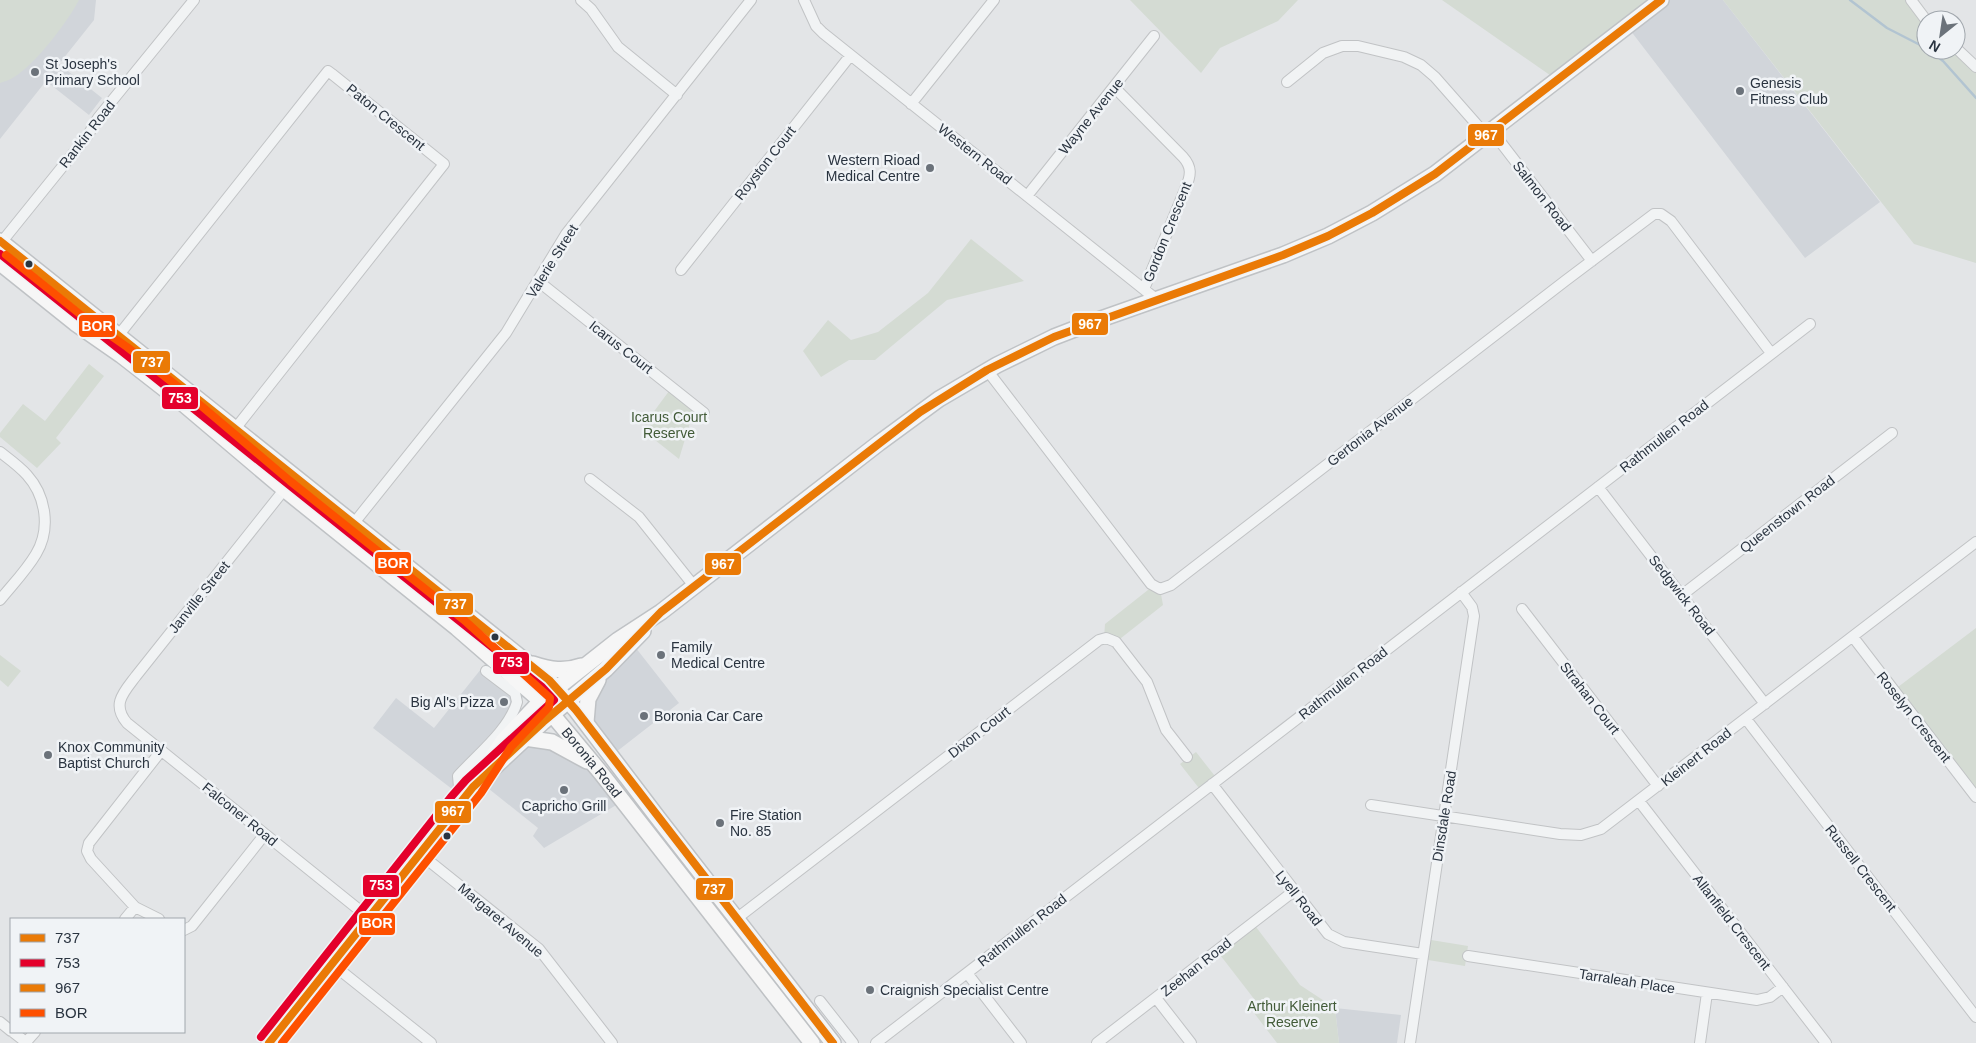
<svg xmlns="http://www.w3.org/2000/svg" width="1976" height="1043" font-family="Arial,sans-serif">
  <rect width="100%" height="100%" fill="#e3e5e7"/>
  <path fill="#d1d5da" d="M0,0h96l-2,20 -35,44 43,34 -13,17 -43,-34 -46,58z
    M1661,0h62l157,202 -75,56 -178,-232z
    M632,643l47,60 -68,53 -25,-46 2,-11z
    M485,664l38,32 -3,11 -68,82 -79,-61 23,-30 38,30z
    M525,738l46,13 52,50 -79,47 -11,-12 5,-8 -59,-47z
    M1335,1008l66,7 -4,28h-58z"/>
  <path fill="#d4dbd3" d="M0,0h79c-11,21 -44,65 -65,77 -4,3 -9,4 -14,6z
    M1130,0h168l-20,21 -58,27 -19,25z
    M1442,0h219l-104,80z
    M1723,0h188l15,20v30h30l20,17v196l-62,-19z
    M971,239l53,42 -77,19 -72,60h-26l-28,17 -18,-26 25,-31 23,20 27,-8 50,-39z
    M89,364l15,12 -48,62 5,5 -24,25 -37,-31v-4l23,-29 22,17z
    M672,387l23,19 -16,53 -38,-30z
    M1153,586l7,3 3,16 -47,37 -12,-4 1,-14z
    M1976,628v169l-82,-107z
    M0,655l21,16 -13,16 -8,-7z
    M1196,752l22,28 -16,12 -22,-28z
    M1253,923l47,62 35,23 4,35h-62l-26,-34 7,-5 -41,-53z
    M1425,939l43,7 -3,20 -43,-7z"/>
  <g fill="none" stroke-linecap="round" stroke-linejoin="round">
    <path stroke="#b2c4d1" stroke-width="2.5" d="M1850,0l37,28 39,20
      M1929,50l14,11 33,37"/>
    <g stroke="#c1c3c5" stroke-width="12">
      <path id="street" d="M581,0l10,9 27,38 59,48
        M804,0l12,26 7,7 333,266
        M1911,0l15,20
        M1956,48l20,19
        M1287,82l36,-29 19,-7h16l46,11 17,8 14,12 51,58
        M1114,87l69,70c9,10 8,18 3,30l-42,102
        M911,104l83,-104
        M1492,131l100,130
        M1027,196l127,-160
        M0,244l88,-109 10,-17 96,-118
        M681,270l169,-214
        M538,281l166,132
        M118,336l210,-265 4,3 112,90 -209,265
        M987,370l164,214 9,5 11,-4 394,-304 89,-67h7l10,7 100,132
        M0,452c9,7 19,14 27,23 19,21 24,54 9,79 -10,17 -24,31 -36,46
        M295,476l-159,200c-12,16 -25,28 -9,47l241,194
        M590,479l49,38 55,69
        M1598,487l167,217
        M354,523l152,-190 60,-99 185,-234
        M1682,595l210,-162
        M1522,609l136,177
        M1853,637l123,160
        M1746,719l230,298
        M1212,784l116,150 16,8 79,12
        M1639,801l187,242
        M458,804l1,-17 -1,-11c19,-21 51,-46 59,-74l-2,-9 -29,-22
        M1371,805l189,29 21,1 20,-6 375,-287
        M419,853l120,96 73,94
        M125,919l10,-12
        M159,919l-24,-12 -44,-48 -4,-8 2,-8 72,-92
        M736,919l363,-279 7,-2 10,4 31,40 19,48 21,27
        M184,930l8,-4 73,-92
        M1468,956l289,44 13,-3 13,-10
        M331,963l100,80
        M967,973l54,70
        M1156,998l35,45
        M820,1001l33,42
        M0,1022l11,9
        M13,1032l14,11
        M26,1042l9,-10
        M876,1043l934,-719
        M1097,1043l197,-152
        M1410,1043l64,-427 -2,-9 -11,-15
        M1700,1043l7,-50"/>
    </g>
    <g stroke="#bfc2c5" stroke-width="18">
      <g id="primary">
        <path d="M0,241l549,439 27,30 82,108 175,225"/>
        <path id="s1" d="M0,263l75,60 46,32 59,46 104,88 173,139 84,73 60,72 211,270"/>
        <path d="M533,664c18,6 31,8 48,2"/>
        <path d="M586,722l2,-23 10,-19"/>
        <path d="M525,738l27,4 35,19"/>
        <path d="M473,787l30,-46 38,-40 16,-13 61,-48 43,-28 218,-169 60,-44 58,-34 57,-28 44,-17 185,-65 45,-19 44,-23 63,-39 226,-174"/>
        <path d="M269,1043l204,-256 70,-65 63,-53 37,-38"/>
      </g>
    </g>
    <use href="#street" stroke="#f1f3f4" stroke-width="10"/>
    <use href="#primary" stroke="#f6f6f6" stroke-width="15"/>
    <g stroke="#f0f3f6" stroke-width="11">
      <path id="bus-1" d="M0,241l549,439 27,30 257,333"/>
    </g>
    <g stroke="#f0f3f6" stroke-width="11">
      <path id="bus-2" d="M0,254l542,433 12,13 -88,80 -15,17 -190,240"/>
    </g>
    <g stroke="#f0f3f6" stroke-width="11">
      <path id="bus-3" d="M269,1043l204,-256 70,-65 63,-53 55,-57 259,-200 67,-42 67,-33 229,-82 45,-19 44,-23 63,-39 226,-174"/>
    </g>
    <g stroke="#f0f3f6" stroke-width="11">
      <path id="bus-4" d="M6,255l75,60 46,32 59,46 104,88 174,139 86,78 -1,9 -38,40 -30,46 -199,250"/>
    </g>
    <use href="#bus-1" stroke="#ea7a06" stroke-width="8"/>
    <use href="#bus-2" stroke="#e4002b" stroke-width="8"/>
    <use href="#bus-3" stroke="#ea7a06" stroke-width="8"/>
    <use href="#bus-4" stroke="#fe5000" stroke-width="8"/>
  </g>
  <g fill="#6b727a" stroke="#f0f3f6" stroke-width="2">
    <circle cx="35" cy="72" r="5"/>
    <circle cx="1740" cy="91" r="5"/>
    <circle cx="930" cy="168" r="5"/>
    <circle cx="661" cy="655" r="5"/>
    <circle cx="504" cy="702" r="5"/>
    <circle cx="644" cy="716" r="5"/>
    <circle cx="48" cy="755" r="5"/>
    <circle cx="564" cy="790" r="5"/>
    <circle cx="720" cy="823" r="5"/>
    <circle cx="870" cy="990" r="5"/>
  </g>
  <g fill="#2a3440" stroke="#f0f3f6" stroke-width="2">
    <circle cx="29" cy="264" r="4.5"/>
    <circle cx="495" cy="637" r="4.5"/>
    <circle cx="447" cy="836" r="4.5"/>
  </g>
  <g text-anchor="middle" stroke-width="5" stroke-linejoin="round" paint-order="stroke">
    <g font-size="14" fill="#2a3440" stroke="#f0f3f6" text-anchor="start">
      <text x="45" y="69">St Joseph's<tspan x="45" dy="16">Primary School</tspan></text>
      <text x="1750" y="88">Genesis<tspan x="1750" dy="16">Fitness Club</tspan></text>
      <text x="920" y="165" text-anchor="end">Western Rioad<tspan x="920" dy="16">Medical Centre</tspan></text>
      <text x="671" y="652">Family<tspan x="671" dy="16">Medical Centre</tspan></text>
      <text x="494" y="707" text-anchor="end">Big Al's Pizza</text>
      <text x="654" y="721">Boronia Car Care</text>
      <text x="58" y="752">Knox Community<tspan x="58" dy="16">Baptist Church</tspan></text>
      <text x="564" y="811" text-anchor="middle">Capricho Grill</text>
      <text x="730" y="820">Fire Station<tspan x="730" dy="16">No. 85</tspan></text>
      <text x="880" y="995">Craignish Specialist Centre</text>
    </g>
    <g font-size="14" fill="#2a3440" stroke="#f0f3f6">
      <text transform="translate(1091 116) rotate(-51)" y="5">Wayne Avenue</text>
      <text transform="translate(386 117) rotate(39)" y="5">Paton Crescent</text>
      <text transform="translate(87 134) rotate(-52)" y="5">Rankin Road</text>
      <text transform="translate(975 154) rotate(38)" y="5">Western Road</text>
      <text transform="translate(765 163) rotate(-52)" y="5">Royston Court</text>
      <text transform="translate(1542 196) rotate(52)" y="5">Salmon Road</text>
      <text transform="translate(1167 232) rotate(-68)" y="5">Gordon Crescent</text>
      <text transform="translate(552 261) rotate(-58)" y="5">Valerie Street</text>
      <text transform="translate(621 347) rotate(38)" y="5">Icarus Court</text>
      <text transform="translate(1370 431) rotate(-38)" y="5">Gertonia Avenue</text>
      <text transform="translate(1664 436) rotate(-38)" y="5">Rathmullen Road</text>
      <text transform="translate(1787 514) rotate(-38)" y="5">Queenstown Road</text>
      <text transform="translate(1682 595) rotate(52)" y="5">Sedgwick Road</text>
      <text transform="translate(199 597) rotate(-51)" y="5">Janville Street</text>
      <text transform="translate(1343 683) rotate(-38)" y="5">Rathmullen Road</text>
      <text transform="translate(1590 698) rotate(52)" y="5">Strahan Court</text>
      <text transform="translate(1914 717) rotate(52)" y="5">Roselyn Crescent</text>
      <text transform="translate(979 732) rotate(-38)" y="5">Dixon Court</text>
      <text transform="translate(1696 757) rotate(-38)" y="5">Kleinert Road</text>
      <text dy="5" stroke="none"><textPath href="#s1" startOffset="776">Boronia Road</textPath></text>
      <text transform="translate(240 814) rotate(39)" y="5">Falconer Road</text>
      <text transform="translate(1444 816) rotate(-81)" y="5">Dinsdale Road</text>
      <text transform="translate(1861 868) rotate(52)" y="5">Russell Crescent</text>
      <text transform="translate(1299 898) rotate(52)" y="5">Lyell Road</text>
      <text transform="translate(501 920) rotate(40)" y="5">Margaret Avenue</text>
      <text transform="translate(1732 922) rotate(52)" y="5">Allanfield Crescent</text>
      <text transform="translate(1022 930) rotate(-38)" y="5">Rathmullen Road</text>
      <text transform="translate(1196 967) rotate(-38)" y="5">Zeehan Road</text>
      <text transform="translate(1627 981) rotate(9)" y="5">Tarraleah Place</text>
    </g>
    <g font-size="14" fill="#425b38" stroke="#f0f3f6">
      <text x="669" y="422">Icarus Court<tspan x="669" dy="16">Reserve</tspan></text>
      <text x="1292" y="1011">Arthur Kleinert<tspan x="1292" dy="16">Reserve</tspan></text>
    </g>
  </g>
  <g stroke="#f0f3f6" stroke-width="2">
    <rect x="1467" y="123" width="38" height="24" rx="5" fill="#ea7a06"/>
    <rect x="1071" y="312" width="38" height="24" rx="5" fill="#ea7a06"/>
    <rect x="78" y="314" width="38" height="24" rx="5" fill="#fe5000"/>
    <rect x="132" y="350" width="39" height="24" rx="5" fill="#ea7a06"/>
    <rect x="161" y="386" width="38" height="24" rx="5" fill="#e4002b"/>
    <rect x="374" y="551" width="38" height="24" rx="5" fill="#fe5000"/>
    <rect x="704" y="552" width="38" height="24" rx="5" fill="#ea7a06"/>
    <rect x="435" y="592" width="39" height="24" rx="5" fill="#ea7a06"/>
    <rect x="492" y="651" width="38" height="24" rx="5" fill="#e4002b"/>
    <rect x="434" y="800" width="38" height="24" rx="5" fill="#ea7a06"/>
    <rect x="362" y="874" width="38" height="24" rx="5" fill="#e4002b"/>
    <rect x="695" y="877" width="39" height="24" rx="5" fill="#ea7a06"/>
    <rect x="358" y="912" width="38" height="24" rx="5" fill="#fe5000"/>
  </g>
  <g font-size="14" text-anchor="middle" font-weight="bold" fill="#fff">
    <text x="1486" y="140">967</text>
    <text x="1090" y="329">967</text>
    <text x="97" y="331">BOR</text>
    <text x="152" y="367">737</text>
    <text x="180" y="403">753</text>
    <text x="393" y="568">BOR</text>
    <text x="723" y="569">967</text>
    <text x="455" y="609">737</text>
    <text x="511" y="667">753</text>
    <text x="453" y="816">967</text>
    <text x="381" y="890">753</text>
    <text x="714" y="894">737</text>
    <text x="377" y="928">BOR</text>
  </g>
  <rect x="10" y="918" width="175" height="115" fill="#f0f3f6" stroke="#a1a7ad"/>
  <rect x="20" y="934" width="25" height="8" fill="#ea7a06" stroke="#a1a7ad"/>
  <text x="55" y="943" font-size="15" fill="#2a3440">737</text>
  <rect x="20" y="959" width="25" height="8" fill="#e4002b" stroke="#a1a7ad"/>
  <text x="55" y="968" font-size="15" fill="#2a3440">753</text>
  <rect x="20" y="984" width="25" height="8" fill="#ea7a06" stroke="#a1a7ad"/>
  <text x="55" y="993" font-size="15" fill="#2a3440">967</text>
  <rect x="20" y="1009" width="25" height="8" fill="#fe5000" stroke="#a1a7ad"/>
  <text x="55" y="1018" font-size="15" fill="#2a3440">BOR</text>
  <g transform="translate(1941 35) rotate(210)"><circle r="24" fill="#f0f3f6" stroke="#a1a7ad"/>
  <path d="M0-4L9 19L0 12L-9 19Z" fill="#6b727a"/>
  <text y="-8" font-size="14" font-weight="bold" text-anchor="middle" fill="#2a3440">N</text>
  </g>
</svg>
